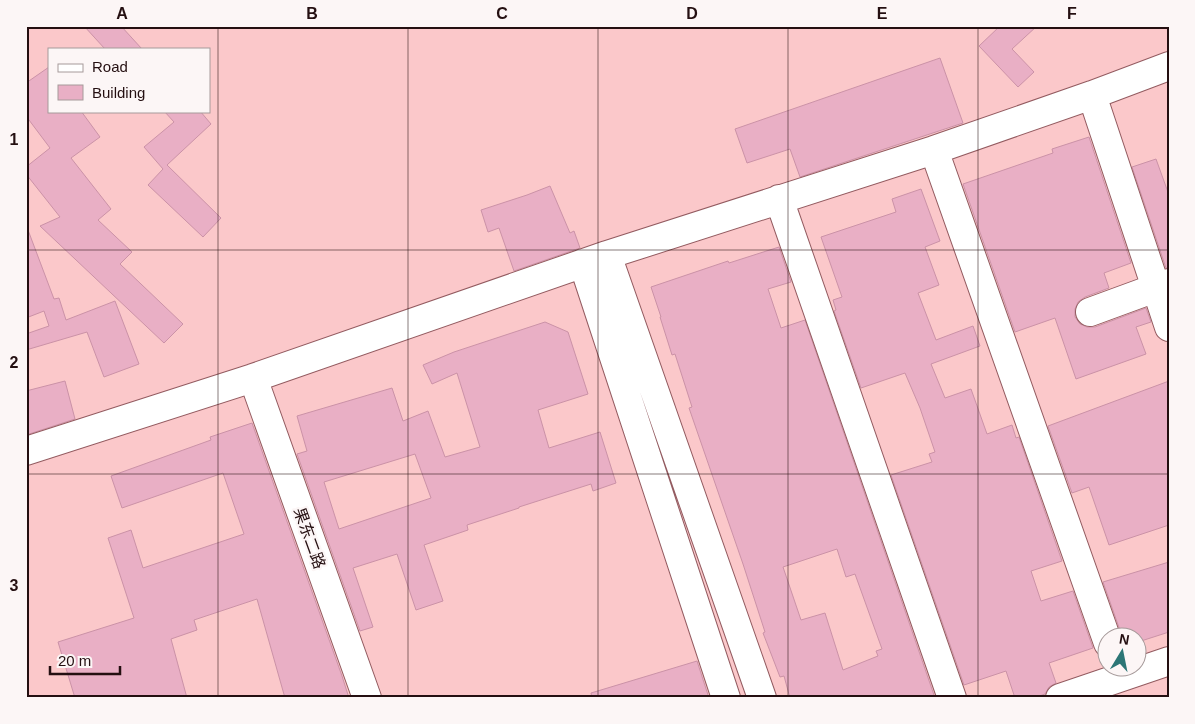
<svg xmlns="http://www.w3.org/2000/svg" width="1195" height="724" font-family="Arial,'Noto Sans SC',sans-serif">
  <rect width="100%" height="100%" fill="#fbc8ca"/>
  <path fill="#e9afc5" stroke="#cb92a7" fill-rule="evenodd" d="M84,26h37l21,23h-37z
    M1000,26h37l-25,23 22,23 -16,15 -39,-41z
    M940,58l23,65 -163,54 -10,-28 -43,14 -12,-34z
    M49,67v44h32l19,26 -29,21 40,51 -13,11 34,32 -12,12 63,60 -19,19 -124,-117 20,-9 -34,-43v-7l24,-19 -24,-32v-33z
    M164,111h36l11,13 -44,41 54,53 -18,19 -55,-52 15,-16 -19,-22 30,-25z
    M1089,137l42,126 -27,10 5,15 -24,9 -7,5 -3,7v8l5,7 7,3h8l51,-19 5,14 -15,5 10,27 -70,25 -21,-61 -40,14 -52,-148 90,-31 -1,-4z
    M1156,159l13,36v73h-3l-34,-101z
    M550,186l20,47 4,-2 6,17 -66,23 -15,-43 -11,4 -7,-22 46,-15z
    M921,189l19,52 -15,6 14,38 -21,8 18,47 37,-14 7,20 -49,18 14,34 26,-9 16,45 25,-9 4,13 3,-1 43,124 -31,10 10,30 32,-10 20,57 -44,15 7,20 -7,4 -4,7 -11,4h-19l-9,-27 -42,14 -73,-210 41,-13 -3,-8 6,-2 -15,-44 -15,-35 -44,15 -27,-77 2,-1 -3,-10 9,-3 -21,-60 75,-25 -4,-13z
    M26,230h2l26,69 5,-1 7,22 49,-19 24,63 -35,13 -17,-45 -61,18v-16l23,-8 -5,-15 -18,7z
    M779,247l12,35 -23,7 13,39 24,-8 130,378h-145l-6,-22 -4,1 -17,-44 2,-1 -22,-68 -54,-156 3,-1 -17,-53 -3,1 -12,-38h1l-10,-30 77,-26 1,2zM837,549l9,28 9,-3 27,75 -6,2 2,5 -35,14 -18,-57 -24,7 -18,-53z
    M545,322l23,10 20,62 -50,16 11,38 51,-16 16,51 -23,8 -2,-7 -72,23v1l-52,17 1,5 -44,15 19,56 -27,9 -19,-56 -44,14 20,59 -13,4 -63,-177 10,-3 -10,-35 95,-28 11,33 25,-10 17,46 35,-10 -23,-74 -25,11 -9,-19 31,-13zM415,454l16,44 -92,31 -15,-47z
    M65,381l10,38 -49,16v-44z
    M1169,381v144l-60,20 -20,-58 -17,6 -24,-67z
    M252,423l90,253 7,22h-64l-28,-99 -63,21 3,10 -26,9 16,59h-112l-17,-56 76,-24 -26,-80 23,-8 12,38 101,-34 -21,-61 -101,35 -11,-32 100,-36 -1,-3z
    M1169,562v70l-31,10v-6h-16l-19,-54z
    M697,661l12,37h-117l-1,-5z"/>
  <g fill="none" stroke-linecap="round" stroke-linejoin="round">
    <g stroke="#935b60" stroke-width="30">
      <path id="minor" d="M1092,95l77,232
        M934,150l174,493
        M779,199l173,499
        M607,255l155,443
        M583,263l143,435
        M1090,312l79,-29
        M253,378l114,320
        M26,451l227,-73 354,-123 327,-105 158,-55 77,-29
        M1060,698l109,-37"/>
    </g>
    <use href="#minor" stroke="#fff" stroke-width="28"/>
  </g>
  <path fill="none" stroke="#240f11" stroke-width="1" stroke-opacity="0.55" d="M218,26v672M408,26v672M598,26v672M788,26v672M978,26v672M26,250h1143M26,474h1143"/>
  <g text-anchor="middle" stroke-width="4.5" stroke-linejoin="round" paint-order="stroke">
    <g font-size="16" fill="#240f11" stroke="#fcf6f6">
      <text transform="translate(310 538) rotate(70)" y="6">果东二路</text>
    </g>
  </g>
  <rect width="1195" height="724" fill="none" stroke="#fcf6f6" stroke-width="55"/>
  <rect x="48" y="48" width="162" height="65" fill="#fcf6f6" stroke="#a69a9a"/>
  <rect x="58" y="64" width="25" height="8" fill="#ffffff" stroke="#a69a9a"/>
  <text x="92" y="72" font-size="15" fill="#240f11">Road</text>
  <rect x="58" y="85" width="25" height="15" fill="#e9afc5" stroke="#a69a9a"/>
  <text x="92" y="98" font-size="15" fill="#240f11">Building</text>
  <g transform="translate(1122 652) rotate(10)"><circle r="24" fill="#fcf6f6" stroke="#a69a9a"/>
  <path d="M0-4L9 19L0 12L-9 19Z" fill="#2c7676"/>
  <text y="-8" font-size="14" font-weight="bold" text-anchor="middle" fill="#240f11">N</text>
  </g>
  <path d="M50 666v8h70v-8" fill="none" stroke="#240f11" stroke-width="2.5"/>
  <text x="58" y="666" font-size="15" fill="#240f11" stroke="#fcf6f6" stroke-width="4" paint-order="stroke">20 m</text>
  <rect x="28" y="28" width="1140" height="668" fill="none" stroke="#240f11" stroke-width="2"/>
  <g font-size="16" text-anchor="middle" font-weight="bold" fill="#240f11">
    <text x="122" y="19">A</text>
    <text x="312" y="19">B</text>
    <text x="502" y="19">C</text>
    <text x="692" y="19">D</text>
    <text x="882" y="19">E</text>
    <text x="1072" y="19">F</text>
    <text x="14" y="145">1</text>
    <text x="14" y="368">2</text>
    <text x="14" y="591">3</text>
  </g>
</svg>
